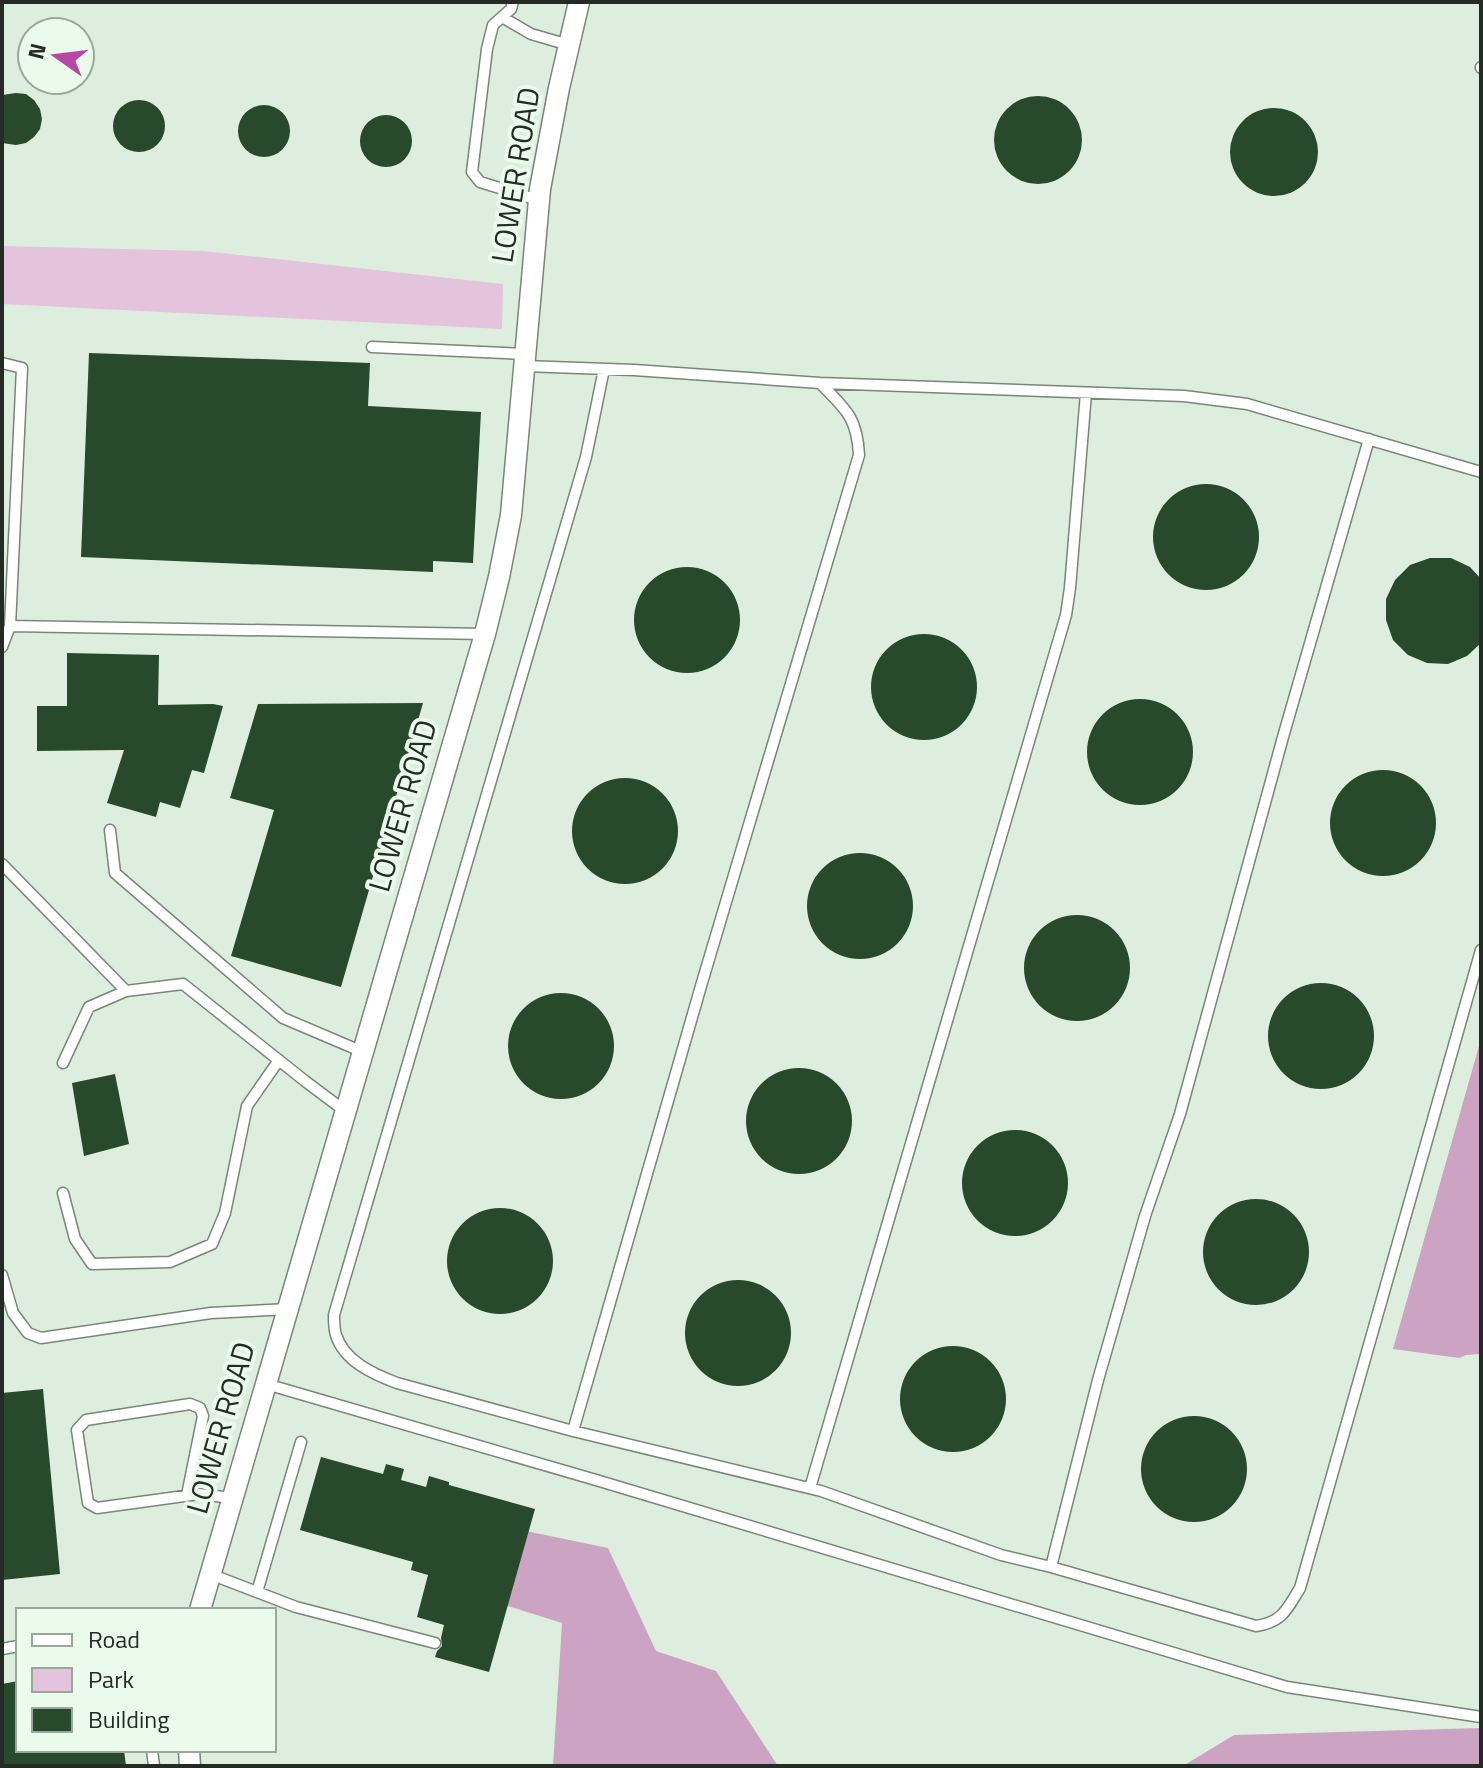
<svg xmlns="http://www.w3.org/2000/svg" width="1483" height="1768" font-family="'Titillium Web',sans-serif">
  <rect width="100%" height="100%" fill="#ddeede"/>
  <path fill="#e4c3dc" d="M2,246l201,5 300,33 -1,45 -500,-25z"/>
  <path fill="#cda3c3" d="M1481,1039v315l-15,1 -7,3 -66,-9z
    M482,1522l126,26 48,103 60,20 62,95h-225l9,-143 -99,-31z
    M1481,1728v38h-298l51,-31z"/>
  <path fill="#28492b" d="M16,93l10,1 8,6 6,9 2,10 -2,10 -6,8 -8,6 -10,2 -14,-2v-48z
    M994 140a44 44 0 1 1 88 0a44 44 0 1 1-88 0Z
    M113 126a26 26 0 1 1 52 0a26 26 0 1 1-52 0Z
    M238 131a26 26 0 1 1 52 0a26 26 0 1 1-52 0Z
    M1230 152a44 44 0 1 1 88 0a44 44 0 1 1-88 0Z
    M360 141a26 26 0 1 1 52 0a26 26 0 1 1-52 0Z
    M89,353l281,10 -2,43 113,6 -8,151 -40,-2v11l-352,-15z
    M1153 537a53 53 0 1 1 106 0a53 53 0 1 1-106 0Z
    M1430,558h21l19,9 11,12v64l-14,13 -19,8 -21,-1 -19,-8 -15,-15 -7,-20v-21l9,-19 15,-15z
    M634 620a53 53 0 1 1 106 0a53 53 0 1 1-106 0Z
    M871 687a53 53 0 1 1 106 0a53 53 0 1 1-106 0Z
    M67,653l92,2 -1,50 55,-1 10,2 -19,67 -12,-3 -12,38 -20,-6 -4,15 -49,-14 17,-53 -87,1v-45h30z
    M1087 752a53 53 0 1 1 106 0a53 53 0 1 1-106 0Z
    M423,703l-82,284 -110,-31 43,-146 -44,-12 28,-94z
    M1330 823a53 53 0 1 1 106 0a53 53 0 1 1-106 0Z
    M572 831a53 53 0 1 1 106 0a53 53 0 1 1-106 0Z
    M807 906a53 53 0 1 1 106 0a53 53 0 1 1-106 0Z
    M1024 968a53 53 0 1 1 106 0a53 53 0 1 1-106 0Z
    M1268 1036a53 53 0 1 1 106 0a53 53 0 1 1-106 0Z
    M508 1046a53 53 0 1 1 106 0a53 53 0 1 1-106 0Z
    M746 1121a53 53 0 1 1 106 0a53 53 0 1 1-106 0Z
    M115,1074l14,70 -45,12 -12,-73z
    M962 1183a53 53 0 1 1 106 0a53 53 0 1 1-106 0Z
    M1203 1252a53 53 0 1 1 106 0a53 53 0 1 1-106 0Z
    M447 1261a53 53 0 1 1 106 0a53 53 0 1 1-106 0Z
    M685 1333a53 53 0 1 1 106 0a53 53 0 1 1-106 0Z
    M900 1399a53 53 0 1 1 106 0a53 53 0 1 1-106 0Z
    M43,1389l17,185 -58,6v-187z
    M1141 1469a53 53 0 1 1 106 0a53 53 0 1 1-106 0Z
    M321,1457l62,17 3,-10 18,5 -3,11 25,7 3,-11 20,6v3l86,24 -46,163 -54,-15 2,-6 5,-5 -1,-8 3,-13 -27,-8 11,-42 -17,-5 2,-8 -113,-32z
    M18,1681v69h106l2,16h-124v-82z"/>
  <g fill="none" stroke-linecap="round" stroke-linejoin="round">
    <g stroke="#778678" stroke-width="13">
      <path id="lane" d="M513,2l-2,7 -18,16 -6,24 -15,123 8,10 58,18
        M502,17l29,17 38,11
        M1481,67v1
        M372,347l153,7
        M2,363l20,5 -12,258 -8,21
        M524,366l110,4 186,13 364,13 63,8 234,68
        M604,369l-18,88 -252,858c0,6 0,14 2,20 8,26 37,39 61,48l176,48 248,60 180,64 50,12 205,59c27,-4 31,-17 44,-38l181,-638
        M10,626l475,8
        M110,830l5,43 168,145 80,34
        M2,864l124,127 57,-7 122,97 40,30
        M63,1063l26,-56 37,-16
        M63,1193l12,46 17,25 78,-2 42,-18 13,-31 22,-107 32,-46
        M2,1275l11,38 15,20 13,5 170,-25 77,-4
        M266,1384l330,96 691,207 194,30
        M573,1431l128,-445 158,-531c-2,-39 -14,-46 -39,-72
        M810,1488l256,-873 4,-27 16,-195
        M187,1495l16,-79 -3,-8 -10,-4 -104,16 -9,10 11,73 9,5 102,-14 33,4
        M1051,1567l47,-187 47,-164 35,-102 103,-377 86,-298
        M210,1574l86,33 139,36
        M257,1592l44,-150
        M2,1649l16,-3
        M152,1750l2,16"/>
    </g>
    <g stroke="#778678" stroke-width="23">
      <path id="street" d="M200,1610l285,-976 14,-57 12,-62 29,-326 19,-101 20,-86
        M189,1750l1,16"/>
    </g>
    <use href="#lane" stroke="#fff" stroke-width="10"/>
    <use href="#street" stroke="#fff" stroke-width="20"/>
  </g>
  <g text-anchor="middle" stroke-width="8" stroke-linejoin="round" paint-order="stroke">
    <g font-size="30" fill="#242a24" stroke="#ebfbeb">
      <text transform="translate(516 175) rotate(-81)" y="10">LOWER ROAD</text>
      <text transform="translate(403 806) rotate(-74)" y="10">LOWER ROAD</text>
      <text transform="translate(221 1428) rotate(-74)" y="10">LOWER ROAD</text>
    </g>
  </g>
  <rect width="1483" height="1768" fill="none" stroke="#242a24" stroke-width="8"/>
  <rect x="16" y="1608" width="260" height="144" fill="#ebfbeb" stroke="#9ba79b" stroke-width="2"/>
  <rect x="32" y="1634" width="40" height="12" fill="#ffffff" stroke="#9ba79b" stroke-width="2"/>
  <text x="88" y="1648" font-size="24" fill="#242a24">Road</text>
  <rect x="32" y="1668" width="40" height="24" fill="#e4c3dc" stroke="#9ba79b" stroke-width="2"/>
  <text x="88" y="1688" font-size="24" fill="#242a24">Park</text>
  <rect x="32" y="1708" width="40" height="24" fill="#28492b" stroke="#9ba79b" stroke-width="2"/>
  <text x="88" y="1728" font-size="24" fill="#242a24">Building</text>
  <g transform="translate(56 56) rotate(284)"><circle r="38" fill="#ebfbeb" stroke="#9ba79b" stroke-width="2"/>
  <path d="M0-6L14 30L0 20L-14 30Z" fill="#b748a6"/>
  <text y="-12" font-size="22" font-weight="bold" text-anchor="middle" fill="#242a24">N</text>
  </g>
</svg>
